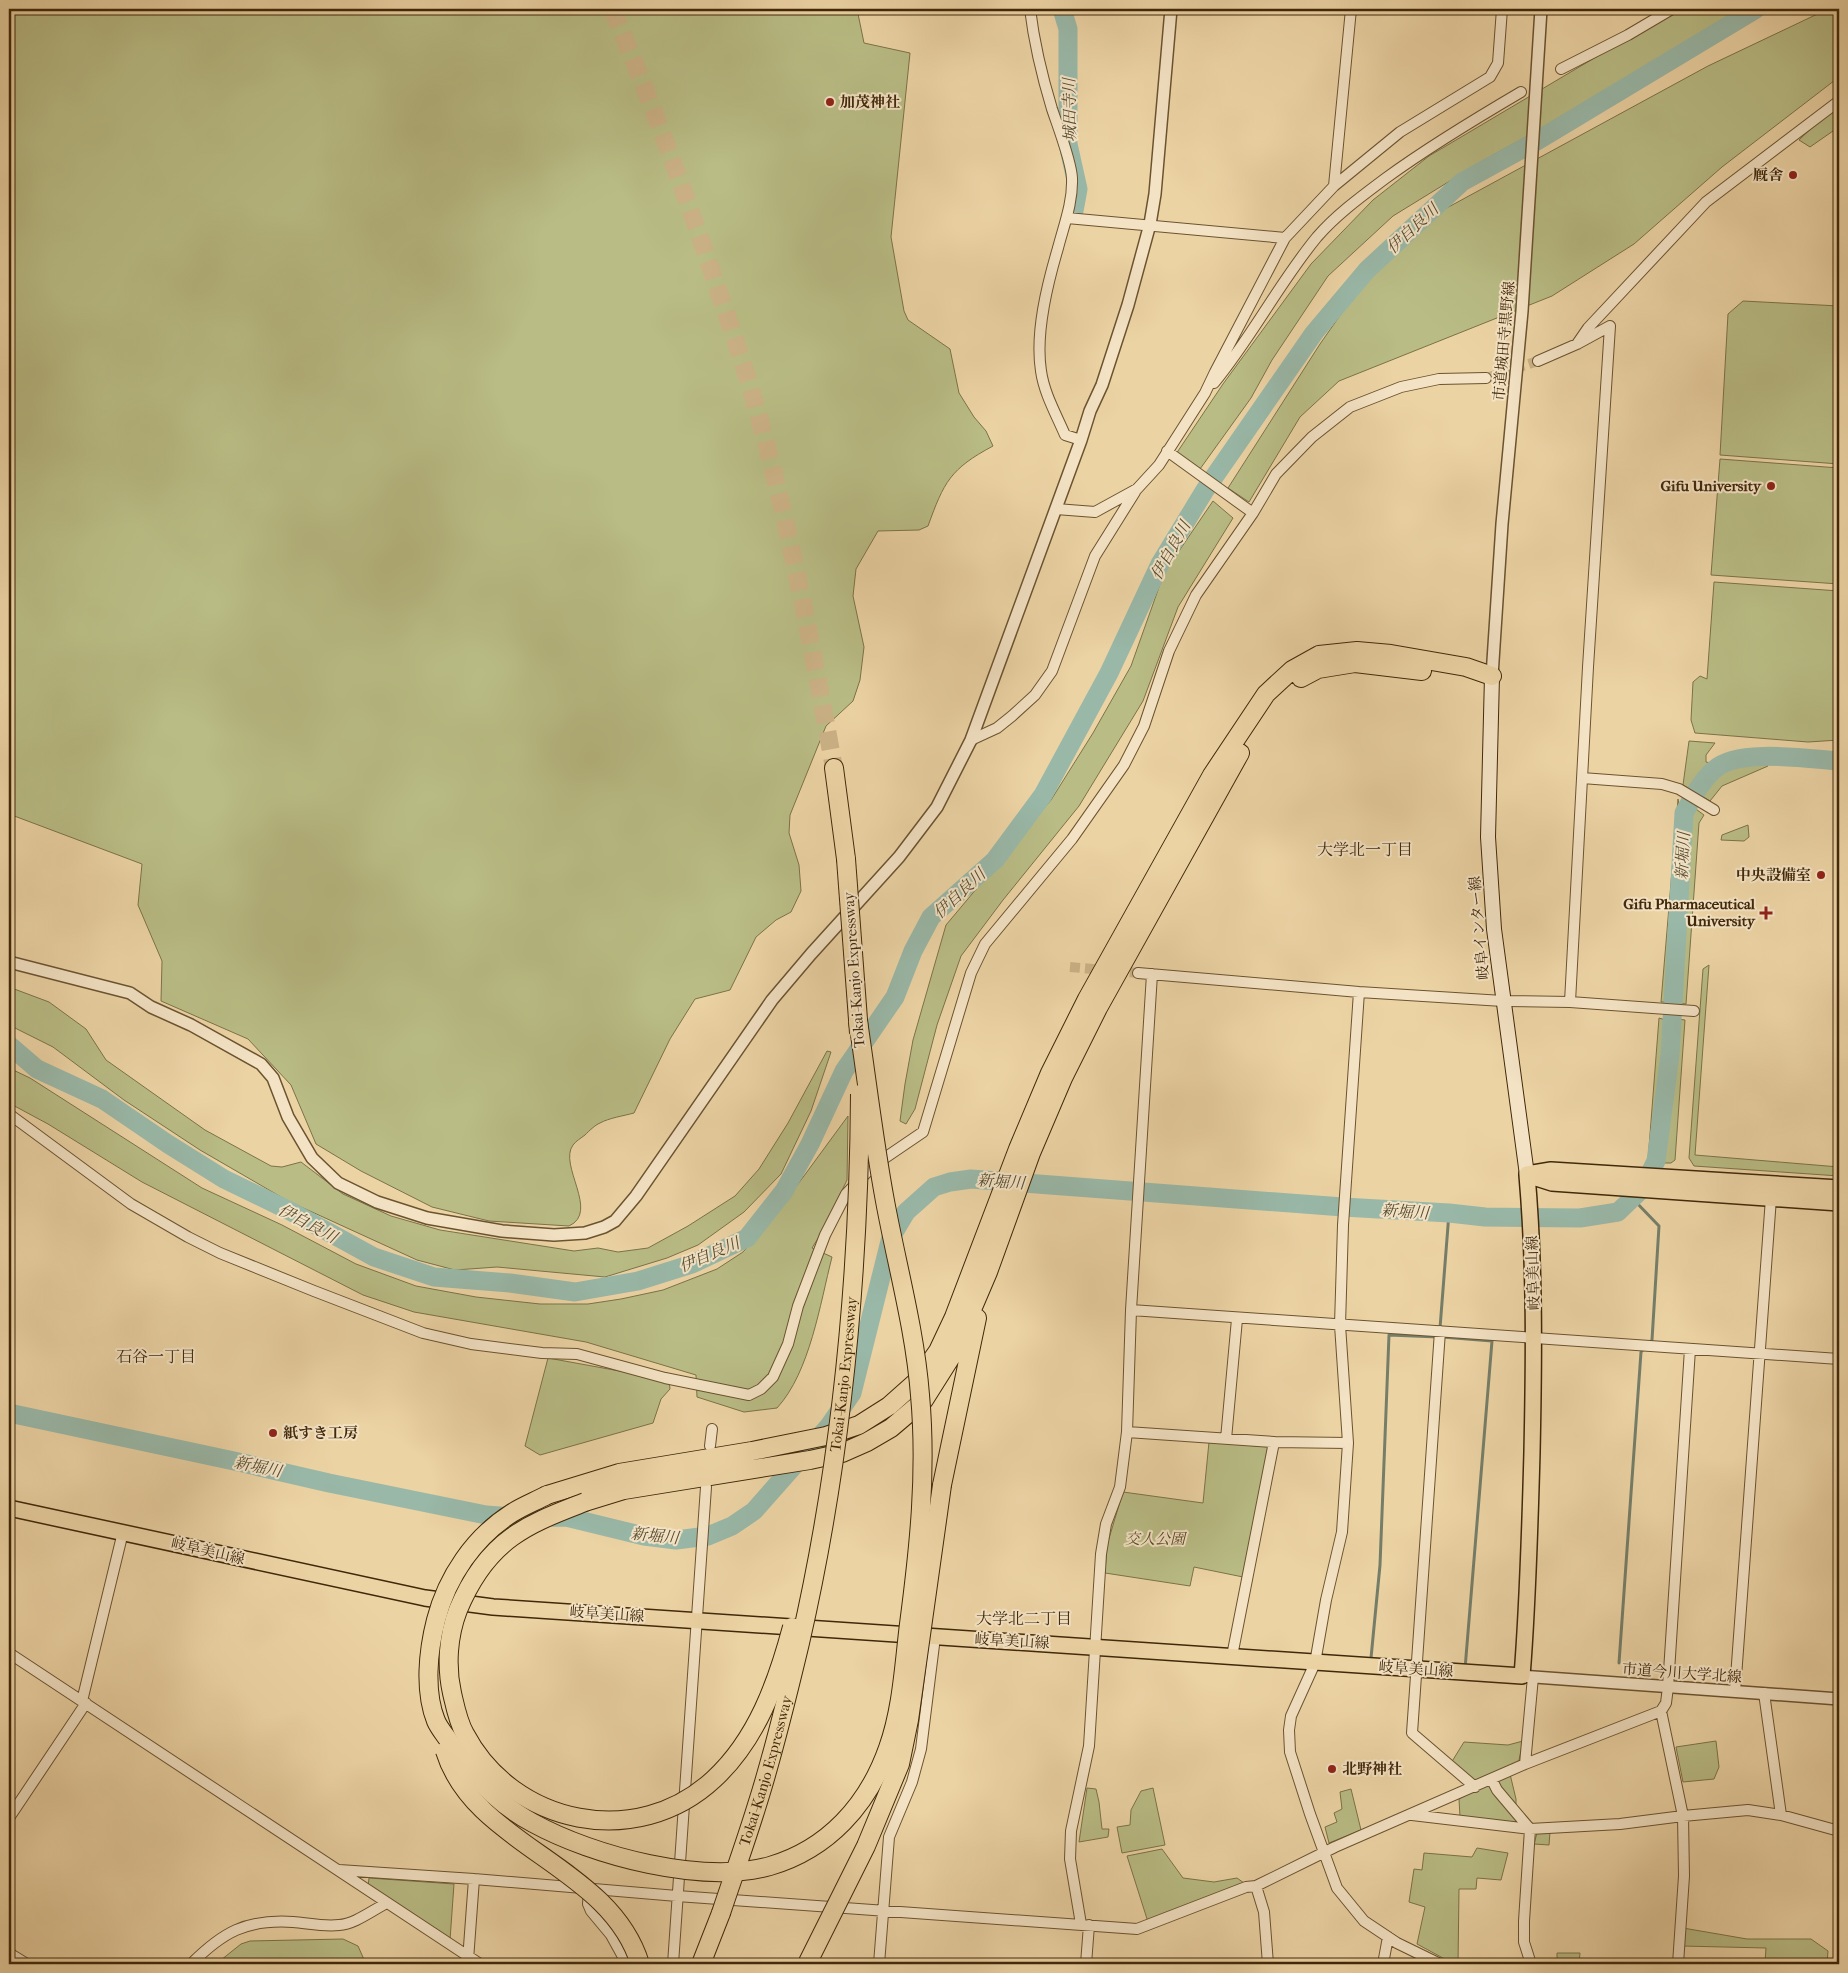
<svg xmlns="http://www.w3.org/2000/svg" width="1848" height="1973" font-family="'IM FELL French Canon','Noto Serif JP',serif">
  <rect width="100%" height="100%" fill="#ecd3a4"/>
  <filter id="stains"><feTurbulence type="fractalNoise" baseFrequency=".004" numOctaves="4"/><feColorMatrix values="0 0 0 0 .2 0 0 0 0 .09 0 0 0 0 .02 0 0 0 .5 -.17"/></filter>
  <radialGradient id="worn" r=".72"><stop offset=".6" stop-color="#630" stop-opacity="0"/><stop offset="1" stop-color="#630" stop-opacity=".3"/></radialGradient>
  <path fill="#b9bc85" stroke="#7c7248" d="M9,9h848l7,34 46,10 -19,184 13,74 4,9 42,29 9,44 15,24 12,14 7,15c-43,23 -49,36 -65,80l-9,4 -41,1 -22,38 -3,27 11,51 -4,33 -7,21 -27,25 -36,89 -1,18 10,32 2,26 -10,21 -15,8 -20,17 -26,53 -35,9 -25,40 -36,74c-11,3 -25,5 -34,10 -5,2 -11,8 -15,12 -4,3 -9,6 -12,10 -15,20 27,67 -4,81l-80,-5 -57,-14 -71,-36 -45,-27 -25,-59 -43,-46 -87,-38 1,-40 -24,-56 4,-41 -133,-50z
    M1677,9h75l-105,58 -43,27 -120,66 -91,56 -65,60 -56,84 -21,38 -51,71 -24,-15 47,-70 88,-120 62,-64 56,-44z
    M1828,9h11v68l-117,90 -88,77 -82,52 -213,85 -39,36 -51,85 -21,-14 92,-144 40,-57 72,-71 276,-150z
    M1839,107v23l-6,1 -23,16 -11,-7 21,-20z
    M1743,301l96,5v158l-119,-9 8,-141z
    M1720,459l119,9v116l-128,-9z
    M1213,501l20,17 -55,89 -35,94 -64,105 -76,94 -42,56 -24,69 -22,84 -9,15 -6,-3 5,-37 8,-44 33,-115 105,-125 42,-67 38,-67 33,-93z
    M1714,582l125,9v149l-31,2 -113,-9 -4,-13 2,-38 7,-6 7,3z
    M1689,741l26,2 -9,12v7l25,6 33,-11 4,9 -46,20 -12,15 -27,-16z
    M1678,799l3,16 -12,187h-8z
    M1693,807l11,8 -5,8 -13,181 -9,-1 11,-189z
    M1748,825l1,12 -5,4 -23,-1 1,-5z
    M1709,965l-14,190 144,12v9l-145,-10 -5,-8 14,-189z
    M9,987l40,15 37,27 20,31 99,70 66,36 11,1 19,-5 42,32 48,22 49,14 134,21 24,-3 20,4 30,-4 40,-22 47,-30 24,-27 29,-46 39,-72 4,1 -20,59 -30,63 -37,38 -46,33 -31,13 -62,19 -108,-10 -42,3 -38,-10 -129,-59 -88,-51 -76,-50 -71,-53 -44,-22z
    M1659,1018l10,3 -14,139h-7z
    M1677,1019l8,1 -10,140 -4,3h-11z
    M9,1068l21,10 172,110 80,37 74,39 60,22 60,11 64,7h48l33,-5 42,-9 54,-21 26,-17 33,-38 72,-98 -1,64 -25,52 -10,16 20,9c-12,47 -22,115 -55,151l-33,4 -47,-15 -1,-22 -110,-33 -172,-30 -51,-17 -221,-113 -94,-58 -39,-21z
    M548,1358l121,22 1,9 -9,10 -8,24 -113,32 -15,-9z
    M1209,1442l60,5 -26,130 -49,-10 -4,19 -85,-13 2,-28 16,-53 80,11z
    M1523,1741l-5,24 -44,17 -23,-19 13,-21 44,3z
    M1716,1741l3,26 -5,12 -31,3 -7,-35z
    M1510,1774l6,25v7l-18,-19 1,-8z
    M1483,1786l9,1 30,37 -62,-7 -1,-18z
    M1087,1788l9,1 3,13 3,27h7l-1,8 -29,5z
    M1153,1788l12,57 -43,8 -5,-26 13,-2 1,-15 10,-19z
    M1351,1789l10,41 -32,13 -4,-16 12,-5 -3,-9 8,-4 -2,-17z
    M1550,1832l-1,13 -15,-1 3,-11z
    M1477,1848l31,5 -7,27 -24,-2 -1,11h-17l-1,75h-4l-37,-20 8,-37 -16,-5 5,-33 8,1 2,-17 48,4z
    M1162,1849l21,29 31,4 23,-4 7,5 -96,39 -21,-66z
    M369,1878l85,6 -4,56 -82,-53z
    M1683,1928l64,11h64l17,12 -1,13h-72l10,-1 1,-15 -84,-2z
    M343,1939l15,7 8,18h-150l25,-20 9,-3z
    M1557,1953h23l-1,11h-22z"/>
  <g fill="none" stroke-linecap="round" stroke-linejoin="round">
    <path stroke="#757e69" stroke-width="3" d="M1633,1199l26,27 -7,114 -3,4
      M1440,1328l9,-115
      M1442,1337l50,4 -27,328
      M1371,1658l9,-93 9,-230 49,2
      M1619,1663l22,-311 4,-4"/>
    <path stroke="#99b8a8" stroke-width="19" d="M1062,9l6,20v115l10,45 -4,22
      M9,1045l28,24 65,30 66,45 56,35 66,32 84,46 60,20 76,6 65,9 63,-11 54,-17 55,-26 37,-47 26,-47 34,-73 51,-74 18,-46 18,-34 64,-57 48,-65 66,-122 51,-109 45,-74 109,-157 53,-63 95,-88 73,-40 221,-133
      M9,1413l225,48 95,22 157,32 39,3 41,-1 78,19 32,4 32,-4 24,-10 22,-15 75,-85 23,-33 39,-156 15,-25 28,-25 16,-5 21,-3 372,28 106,6 36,4 95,1 38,-6 24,-23 14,-28 14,-106 14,-242c9,-16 17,-32 31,-44 23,-21 94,-10 124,-8"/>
    <path stroke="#cab185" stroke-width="10" stroke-dasharray="10 5" stroke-linecap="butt" d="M1486,378l52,-17
      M1070,967l68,6"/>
    <path stroke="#cab185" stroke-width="18" stroke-dasharray="18 9" stroke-linecap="butt" d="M612,9c36,84 68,170 98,257 16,47 33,95 47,144 33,117 55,238 77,358"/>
    <g stroke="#6b5330" stroke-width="12">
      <path id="minor" d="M1030,9c4,33 12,67 22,100 6,18 19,51 20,69 1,24 -8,47 -14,70 -11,37 -23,85 -17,123 3,22 15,43 24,64l16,5
        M1561,69l67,-34 44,-26
        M1334,186l66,-54 90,-55 8,-14 4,-54
        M1067,218l218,20
        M1577,344l11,-16 118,-126 133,-101
        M1538,361l39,-17 33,-18
        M1214,383c38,-46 65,-100 103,-146 20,-23 45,-41 69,-59 44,-32 89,-59 135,-86
        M1167,451l86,62
        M1056,509l39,3 42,-23 22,-24 46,-72 10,-21 70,-134 49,-52 17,-177
        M971,740l26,-12 15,-12 23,-21 17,-24 43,-115 40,-64
        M1582,778l80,6 17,5 35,21
        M1138,973l221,19 144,9 67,1 124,9
        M1359,992l-16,233 -3,100 8,118 -6,89 -16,68 -11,63 -24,53 -2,14 1,22 20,62 27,74 27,33 33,22 43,21
        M1570,1002l18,-335 22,-341
        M9,1114l122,90 57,33 32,16 94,38 109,42 48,11 71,9 35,1 88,24 84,17 12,-6 12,-12 15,-33 10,-38 27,-71 21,-41 27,-28 50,-34 48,-159 14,-29 87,-105 52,-74 20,-39 25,-75 27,-56 57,-82 23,-39 36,-37 38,-30 51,-20 38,-8 47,-1
        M1131,1310l708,49
        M1440,1331l-28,402 63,54
        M1127,1432l147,10 74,1
        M1226,1439l11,-120
        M710,1446l2,-17
        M9,1653l471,311
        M1232,1656l42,-214
        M1735,1691l36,-493
        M1764,1693l17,122
        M82,1701l41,-169
        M1525,1764l8,-87
        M1492,1780l5,10 33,39 -6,92v21l7,22
        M1412,1815l118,14 90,-5 63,-8 65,-6 33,5 58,16
        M9,1818l77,-115
        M339,1870l135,9 203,17 460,33 109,-42 10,-1 79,-39 190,-83 136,-53
        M1256,1886l8,26 4,52
        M589,1890l-1,14 3,7 20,24 16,29
        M1081,1924l-11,-65 1,-28 18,-85 12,-192 5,-30 14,-37 7,-55 4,-122 21,-336
        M9,1953l18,11
        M468,1960l6,-81
        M191,1964c32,-32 55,-45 102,-42 14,1 31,5 46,3 16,-1 32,-14 48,-22
        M673,1964l33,-477
        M879,1964l10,-127 23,-55 9,-33 14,-112
        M1086,1964l3,-39
        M1383,1964l5,-27
        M1678,1964l6,-88 -1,-60 -22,-105 5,-8 2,-16 22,-338"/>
    </g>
    <g stroke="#6b5330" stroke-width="14">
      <path id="tertiary" d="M1492,676l10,-152 20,-213 19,-302
        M9,962l121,31 21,14 40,18 70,39 12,14 15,39 24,41 26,25 39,19 50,16 75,13 52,4 31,-2 19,-6 11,-6 21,-25 136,-196 39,-46 88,-97 38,-50 34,-67 110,-300 9,-29 12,-26 26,-80 22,-81 5,-30 16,-185
        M1522,1676l317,23"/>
    </g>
    <g stroke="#40280a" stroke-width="16">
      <path id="secondary" d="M1492,676l-4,161 6,92 33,246"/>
    </g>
    <g stroke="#40280a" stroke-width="18">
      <path id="primary" d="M1527,1174l24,-4 288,18
        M1527,1175l25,8 287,20
        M9,1508l416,90 68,9 1029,69c6,-74 8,-149 10,-224 2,-93 3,-185 -5,-277"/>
    </g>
    <g stroke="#40280a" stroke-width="20">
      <path id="motorway" d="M1301,678l17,-9 37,-6 67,8
        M834,768l12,91
        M942,1485l35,-167
        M547,1495l72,-22 133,-22 74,-15 33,-11 30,-19 27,-24 22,-31 16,-34 64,-168 32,-76 37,-74 125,-224 54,-81 26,-24 27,-15 38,-4 34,3 75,13 26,9
        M585,1502l39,-12 186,-30 32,-7 25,-11 24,-14 33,-28 29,-46 35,-82 43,-119 32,-75 35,-70 142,-255
        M701,1964l20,-51"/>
    </g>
    <use href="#minor" stroke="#f3e2c4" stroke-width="10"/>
    <use href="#tertiary" stroke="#f3e2c4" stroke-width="11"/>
    <use href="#secondary" stroke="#f3e2c4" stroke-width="14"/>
    <use href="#primary" stroke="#ecd3a4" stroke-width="15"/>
    <use href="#motorway" stroke="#ecd3a4" stroke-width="18"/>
    <g stroke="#40280a" stroke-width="20" stroke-linecap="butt">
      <g id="motorway-bridge">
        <path d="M846,859l13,174"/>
        <path d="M547,1495c-11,6 -24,11 -35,18 -38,24 -65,64 -76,107 -8,31 -12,71 0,101 3,7 9,14 13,20 21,33 50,64 84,82 60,33 170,62 237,43 58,-17 98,-61 118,-118 14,-39 16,-83 21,-124 10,-76 18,-152 11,-229 -5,-65 -23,-129 -35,-194 -11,-59 -18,-120 -27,-180"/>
        <path d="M585,1502c-25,10 -51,19 -73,35 -25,18 -42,44 -54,73 -10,26 -12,56 -6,83 3,13 6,29 13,41 48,91 172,117 249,45 43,-40 63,-96 78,-152"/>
        <path d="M445,1751c29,95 165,114 195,213"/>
        <path id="s1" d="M721,1913c12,-36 25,-72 36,-108 17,-53 30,-108 43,-162 41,-179 59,-366 60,-549"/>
        <path d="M807,1964l59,-118 34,-82 9,-44 33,-235"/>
      </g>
    </g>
    <use href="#motorway-bridge" stroke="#ecd3a4" stroke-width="18"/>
  </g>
  <g fill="#8f2418" stroke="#f3e2c4" stroke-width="2">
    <circle cx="830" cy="102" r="5"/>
    <circle cx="1793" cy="175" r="5"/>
    <circle cx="1771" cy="486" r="5"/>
    <circle cx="1821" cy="875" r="5"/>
    <path d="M1763.5 905.5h5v5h5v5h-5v5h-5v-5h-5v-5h5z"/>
    <circle cx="273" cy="1433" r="5"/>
    <circle cx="1332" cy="1769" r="5"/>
  </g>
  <g text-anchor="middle" stroke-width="4" stroke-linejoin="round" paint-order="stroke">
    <g font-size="15" font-weight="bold" fill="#40280a" stroke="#f3e2c4" text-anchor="end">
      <text x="840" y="107" text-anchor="start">加茂神社</text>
      <text x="1783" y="180">厩舎</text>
      <text x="1761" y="491">Gifu University</text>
      <text x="1811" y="880">中央設備室</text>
      <text x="1755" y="909">Gifu Pharmaceutical<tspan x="1755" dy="17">University</tspan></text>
      <text x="283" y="1438" text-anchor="start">紙すき工房</text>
      <text x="1342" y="1774" text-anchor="start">北野神社</text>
    </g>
    <g font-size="15" fill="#40280a" stroke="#f3e2c4">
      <text transform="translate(1504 341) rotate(-85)" y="5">市道城田寺黒野線</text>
      <text transform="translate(1479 928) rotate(-95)" y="5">岐阜インター線</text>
      <text transform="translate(854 970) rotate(-94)" y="5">Tokai-Kanjo Expressway</text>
      <text transform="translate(1533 1273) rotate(-92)" y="5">岐阜美山線</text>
      <text dy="5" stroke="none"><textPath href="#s1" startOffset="554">Tokai-Kanjo Expressway</textPath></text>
      <text transform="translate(208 1551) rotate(13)" y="5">岐阜美山線</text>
      <text transform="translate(607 1614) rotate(4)" y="5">岐阜美山線</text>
      <text transform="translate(1012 1641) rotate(3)" y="5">岐阜美山線</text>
      <text transform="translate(1416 1669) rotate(4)" y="5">岐阜美山線</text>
      <text transform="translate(1682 1673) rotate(4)" y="5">市道今川大学北線</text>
      <text dy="5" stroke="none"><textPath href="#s1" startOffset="149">Tokai-Kanjo Expressway</textPath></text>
    </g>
    <g font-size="15" font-style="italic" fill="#584623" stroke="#f3e2c4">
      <text x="1155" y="1544">交人公園</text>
    </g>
    <g font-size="16" font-style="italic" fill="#564c32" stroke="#f3e2c4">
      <text transform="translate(1069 110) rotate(-91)" y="6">城田寺川</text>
      <text transform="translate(1412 228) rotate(-43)" y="6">伊自良川</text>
      <text transform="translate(1170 550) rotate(-61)" y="6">伊自良川</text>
      <text transform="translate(1682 856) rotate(-87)" y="6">新堀川</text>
      <text transform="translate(959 893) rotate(-43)" y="6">伊自良川</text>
      <text transform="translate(1001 1181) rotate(4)" y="6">新堀川</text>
      <text transform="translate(1405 1211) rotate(4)" y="6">新堀川</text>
      <text transform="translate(308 1223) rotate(28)" y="6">伊自良川</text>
      <text transform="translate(709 1254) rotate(-23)" y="6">伊自良川</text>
      <text transform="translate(258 1466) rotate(12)" y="6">新堀川</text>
      <text transform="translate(655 1535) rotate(6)" y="6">新堀川</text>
    </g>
    <g font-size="16" fill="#40280a" stroke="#f3e2c4">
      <text x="1365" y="855">大学北一丁目</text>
      <text x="156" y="1362">石谷一丁目</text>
      <text x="1024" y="1624">大学北二丁目</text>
    </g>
  </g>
  <rect width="1848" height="1973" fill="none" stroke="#ecd3a4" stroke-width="30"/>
  <rect x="10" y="10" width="1828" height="1953" fill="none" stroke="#40280a" stroke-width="2.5"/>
  <rect x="15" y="15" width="1818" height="1943" fill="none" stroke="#40280a"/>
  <rect width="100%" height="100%" filter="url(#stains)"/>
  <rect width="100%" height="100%" fill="url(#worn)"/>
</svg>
